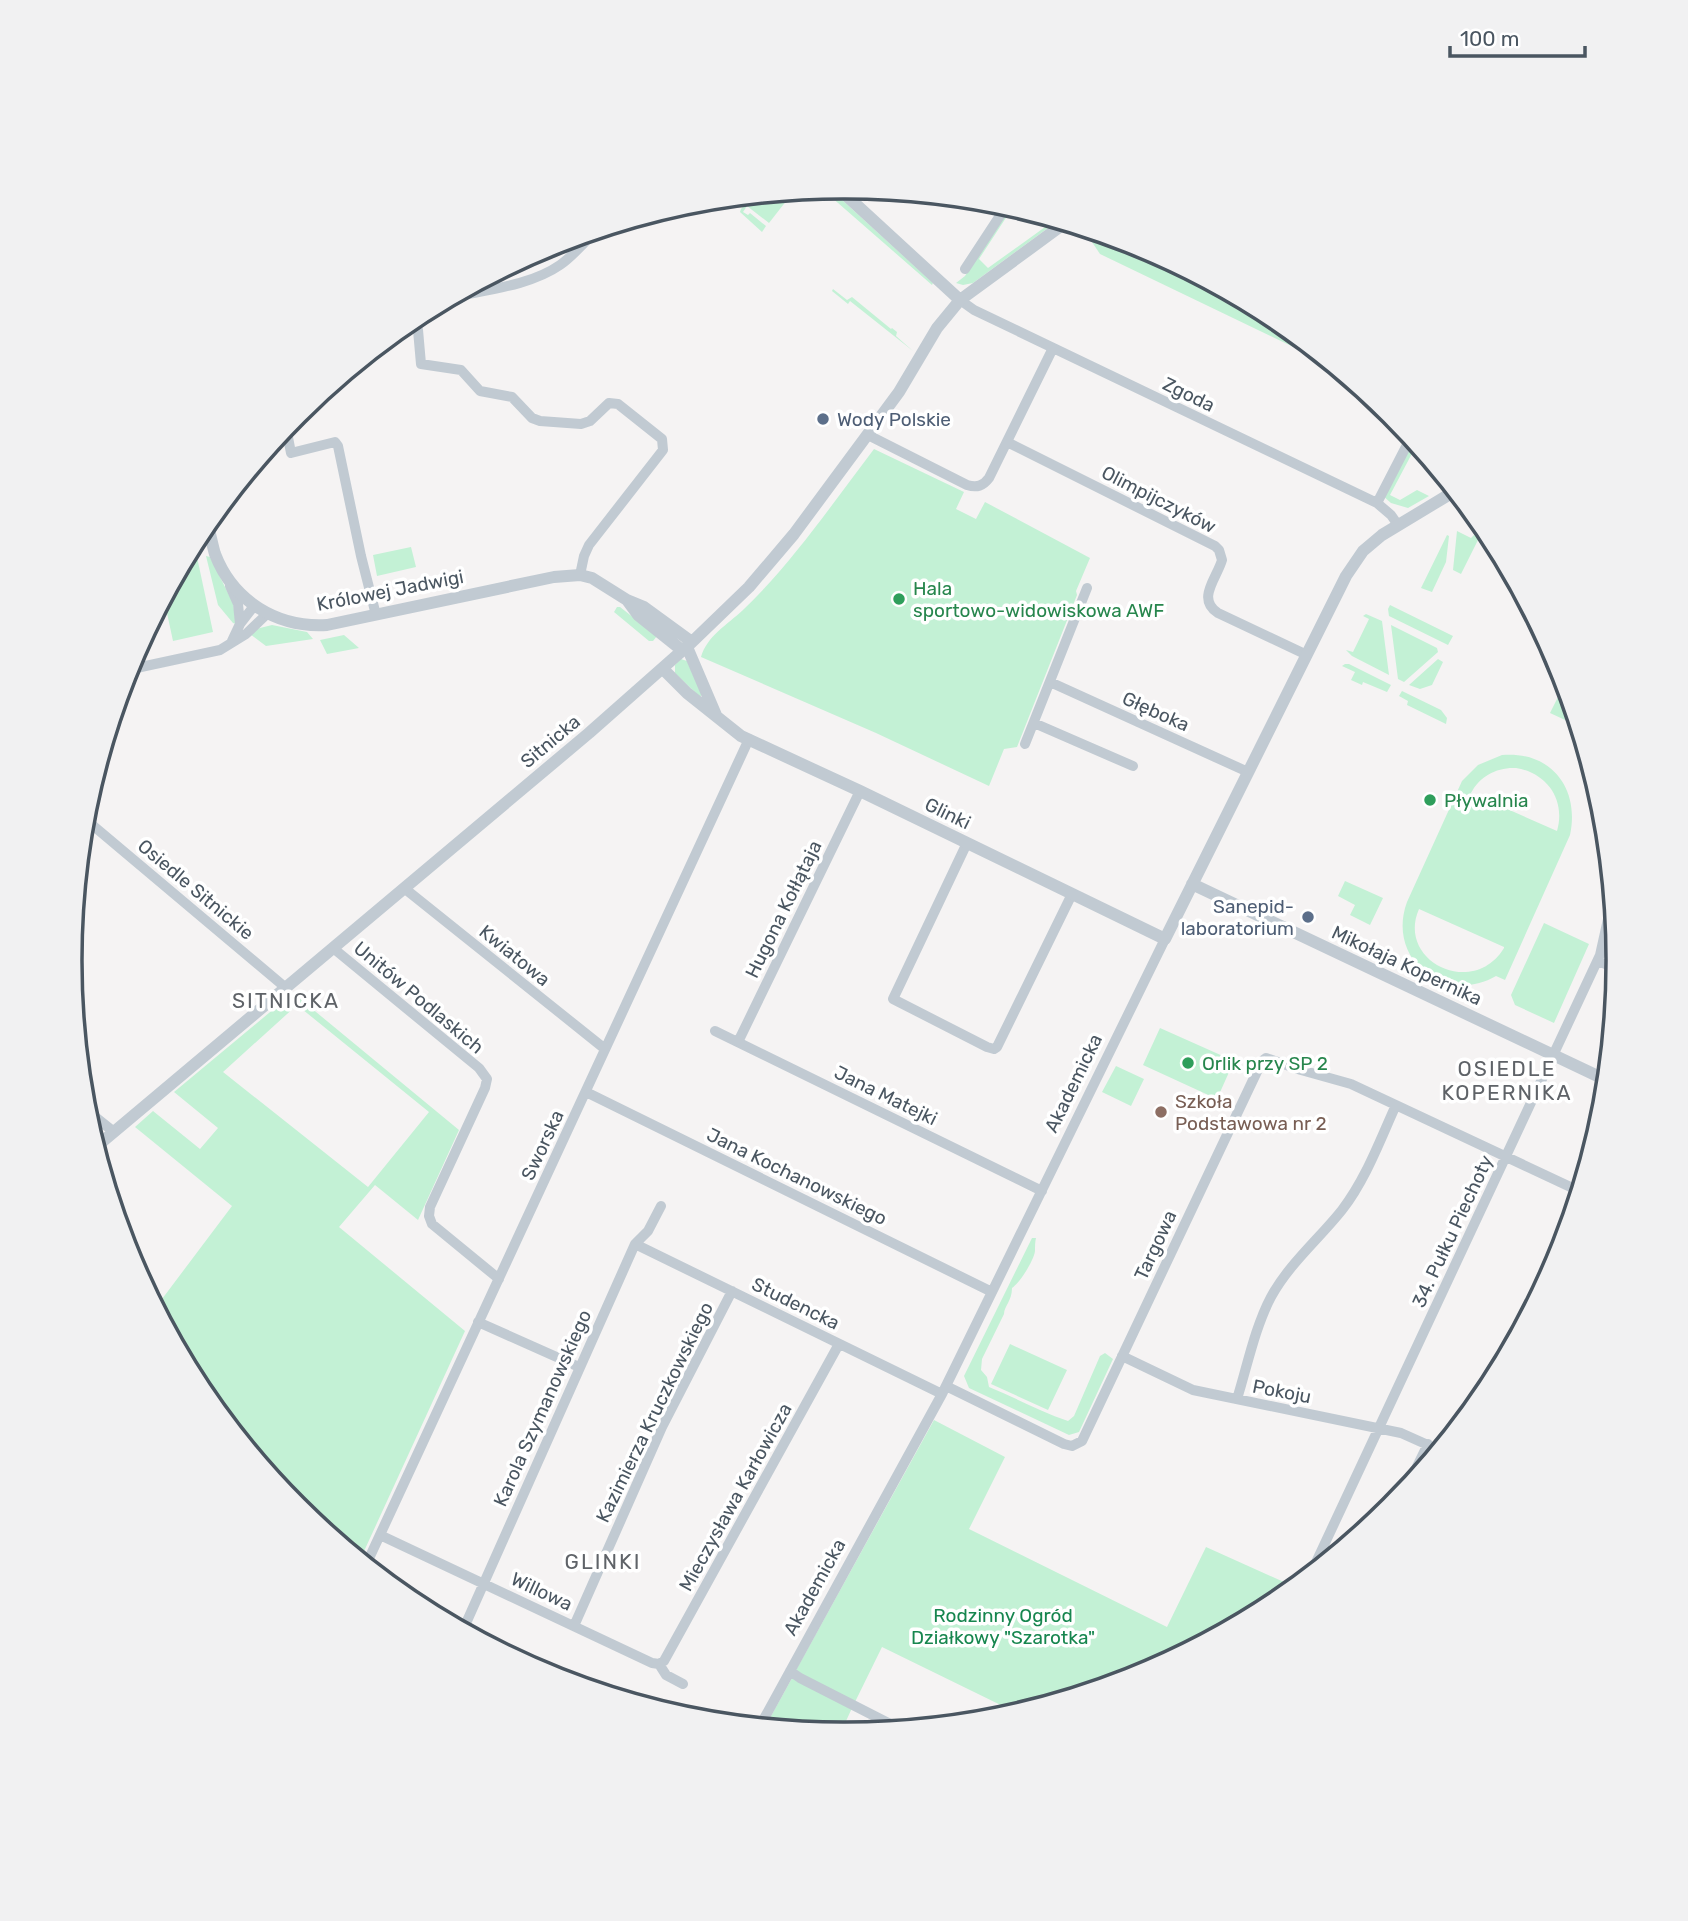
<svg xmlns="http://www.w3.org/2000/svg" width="1688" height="1921" font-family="Rubik,sans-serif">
  <rect width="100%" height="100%" fill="#f5f3f3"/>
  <path fill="#c3f1d5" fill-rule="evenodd" d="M829,188l104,95 -1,2 -110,-96z
    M794,191l-25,32 -22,-17 -4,6 5,3 2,-2 16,13 -4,6 -22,-20 1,-3 11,-13z
    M1009,206l4,1 -34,52 9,9 64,-46 -4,6 -75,55 -10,2 -7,-2 9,-7z
    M1090,230l51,16 133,71 61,50 -235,-113 -14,-21z
    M833,289l14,11 5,-3 39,32 1,-1 5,4 -1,4 17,15 -63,-50 -2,3 -16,-13z
    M1412,439l5,5 -27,51 10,5 17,-10 12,6 -21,12 -17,-5 -8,-7z
    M874,449l90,43 -8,17 20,10 9,-17 105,56 -14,33 1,4 -60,152 -13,2 -15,37 -113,-53 -175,-76c6,-21 26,-32 42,-47 50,-48 89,-106 131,-161z
    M1457,531l14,7 3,-3 5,3 -18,36 -8,-4z
    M1447,535l2,1 -3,26 -14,30 -11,-4z
    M194,543l19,89 -40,9 -9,-42z
    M411,547l5,20 -39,9 -4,-21z
    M206,556l4,1 23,46 3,21 -3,-1 -15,-18z
    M1390,605l63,31 -5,9 -59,-29 -1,-7z
    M617,607h3l37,29 -4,5h-4l-35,-29z
    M1366,614l16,7 7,54 -37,-19 -6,-6 7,2 16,-33 -6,-3z
    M272,625l35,7 6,7 -47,7 -16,-12 6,-5z
    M1391,625l46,23 1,4 -34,30 -6,-3z
    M344,635l15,13 -32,6 -7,-14z
    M681,659l6,2 14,32v3h-2l-24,-23v-8z
    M1438,659l5,3 -11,23 -12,4 -11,-4z
    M1345,664h4l42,21 -4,7 -24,-10 -1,3 -11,-5 4,-8 -13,-6z
    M1565,683l13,43 -28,-13z
    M1402,691l39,19 6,8 -1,6 -39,-19 1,-4 -9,-5z
    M1502,755c49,-4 78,33 68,80l-65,145 -9,-4c-52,30 -110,-17 -89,-74l55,-121 16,-16zM1516,768c31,5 50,32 41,63l-86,-38c9,-17 26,-26 45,-25zM1419,909l85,38v1c-31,51 -108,13 -85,-39z
    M1345,881l38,17 -13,27 -20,-10 5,-10 -17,-9z
    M1544,923l45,21 -35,79 -39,-18 -4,-10z
    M293,993l166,137 -41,90 -43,-35 -36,42 126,104 -105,229 -64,-52 -96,-118 -44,-83 76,-101 -97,-79 18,-16 47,38 18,-21 -44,-36zM297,1005l132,107 -61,75 -145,-115z
    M1160,1028l74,33 -17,38 -74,-34z
    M1116,1066l28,13 -13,27 -29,-14z
    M1032,1238h4c-1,4 -1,8 -1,13 -1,9 -15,32 -23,37 0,13 -8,18 -8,26l-22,45 -1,11 6,7 2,10c27,11 52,25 79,34l6,-5 26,-60 5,-3 8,6 -34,73 -10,3 -100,-47 -5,-12z
    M1010,1344l57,26 -19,40 -57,-26z
    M934,1420l71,37 -36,72 198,98 39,-80 89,40 -21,17 -134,72 -123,37 -135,-66 -27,55 -60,-30z
    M792,1678l60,30 -12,26 -75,-7z"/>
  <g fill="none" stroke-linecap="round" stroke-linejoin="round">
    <path stroke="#c1cad2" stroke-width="10" d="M965,269l42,-64
      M449,298c35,-8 81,-12 111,-33 13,-9 24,-22 35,-34
      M960,300l14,10 403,193 14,12 7,10
      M416,325l2,5 3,34 40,6 19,21 32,6 20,21 8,3 41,3 9,-3 19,-18 9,1 44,35 1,11 -74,95 -5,11 -4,19
      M404,326c10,4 18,-2 17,-13
      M286,427l5,26 44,-11 3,4 23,110 15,59
      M868,435l99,50c10,3 16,1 22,-7l64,-130
      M1007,442l208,104 4,4 3,10c-5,18 -26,39 -4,53l89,42
      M1377,503l34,-66
      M230,586l8,18 2,20
      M232,641l8,-17 14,-18
      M127,670l93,-20 26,-16 21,-20
      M1050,682l198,90
      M1034,723l99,43
      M1025,744l62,-156
      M84,818l202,170
      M967,843l-74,156 94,48 7,2 3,-2 75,-153
      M404,888l201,161
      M333,948l146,120 8,11 -2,9 -55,119 -1,9 3,8 67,55
      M1598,961l19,8
      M715,1031l327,160
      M738,1042l122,-251
      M586,1092l406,200
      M84,1108l30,24
      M635,1244l307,150
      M478,1322l101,45
      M1122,1356l71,34 208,43 38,17
      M946,1386l118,58 8,2 10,-5 180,-380 4,-3 35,12 50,14 228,107
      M1237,1399c10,-32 18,-72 34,-102 18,-33 48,-58 71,-87 24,-31 38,-70 54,-105
      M1396,1502l7,-14 6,-5 19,-39
      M380,1535l272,128 7,1 7,11 17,9
      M366,1565l383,-826
      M1311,1573l289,-618 12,-54
      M574,1626l88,-199 70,-136
      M463,1630l172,-386 13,-13 13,-25
      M659,1664l5,-3 175,-317
      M790,1671l10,7 100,51
      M760,1726l182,-332 223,-455"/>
    <path stroke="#c1cad2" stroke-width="12" d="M837,187l123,113
      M207,522c3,10 5,22 8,32 18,47 62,74 112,71l227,-48 26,-2 12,3 35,22 17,7 48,35
      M627,600l11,15 45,36
      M687,647l29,68
      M663,669l24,24 54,43 119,55 305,148 181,-363 17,-25 19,-16 73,-44
      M1192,884l414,196
      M96,1147l493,-414 103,-91 57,-55 45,-53 105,-142 38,-64 23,-28 105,-77"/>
  </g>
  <g fill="#5c6f8a" stroke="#fff" stroke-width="2.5">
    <circle cx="823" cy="419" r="7"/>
    <circle cx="1308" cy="917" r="7"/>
  </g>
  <g fill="#2e9e5b" stroke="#fff" stroke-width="2.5">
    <circle cx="899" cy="599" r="7"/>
    <circle cx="1430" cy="800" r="7"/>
    <circle cx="1188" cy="1063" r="7"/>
  </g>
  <circle fill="#8d6e63" stroke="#fff" stroke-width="2.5" cx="1161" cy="1112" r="7"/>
  <g text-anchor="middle" stroke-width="7" stroke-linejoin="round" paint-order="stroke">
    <g font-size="19" fill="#4a5661" stroke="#fff">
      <text transform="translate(1189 394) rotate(26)" y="7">Zgoda</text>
      <text transform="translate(1159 499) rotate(27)" y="7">Olimpijczyków</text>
      <text transform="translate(390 590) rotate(-11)" y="7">Królowej Jadwigi</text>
      <text transform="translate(1156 711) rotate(24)" y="7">Głęboka</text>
      <text transform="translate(550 741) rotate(-40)" y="7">Sitnicka</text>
      <text transform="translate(948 813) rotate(26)" y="7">Glinki</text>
      <text transform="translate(196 889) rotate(40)" y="7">Osiedle Sitnickie</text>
      <text transform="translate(783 909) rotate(-64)" y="7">Hugona Kołłątaja</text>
      <text transform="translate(515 955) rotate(39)" y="7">Kwiatowa</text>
      <text transform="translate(1407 965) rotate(25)" y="7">Mikołaja Kopernika</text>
      <text transform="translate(419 997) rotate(40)" y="7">Unitów Podlaskich</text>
      <text transform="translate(1073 1083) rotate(-64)" y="7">Akademicka</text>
      <text transform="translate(886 1095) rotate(26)" y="7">Jana Matejki</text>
      <text transform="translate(542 1145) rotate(-65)" y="7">Sworska</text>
      <text transform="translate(797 1176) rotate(26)" y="7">Jana Kochanowskiego</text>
      <text transform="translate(1452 1231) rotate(-65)" y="7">34. Pułku Piechoty</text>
      <text transform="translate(1155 1245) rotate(-65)" y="7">Targowa</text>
      <text transform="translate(796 1303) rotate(26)" y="7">Studencka</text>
      <text transform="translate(1282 1391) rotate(11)" y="7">Pokoju</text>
      <text transform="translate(542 1408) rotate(-66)" y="7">Karola Szymanowskiego</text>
      <text transform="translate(654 1412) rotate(-64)" y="7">Kazimierza Kruczkowskiego</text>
      <text transform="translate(735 1497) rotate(-61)" y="7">Mieczysława Karłowicza</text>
      <text transform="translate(814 1587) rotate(-61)" y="7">Akademicka</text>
      <text transform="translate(542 1591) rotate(25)" y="7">Willowa</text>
    </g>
    <g font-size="19" fill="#4e5e75" stroke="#fff" text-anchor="start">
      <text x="837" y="426">Wody Polskie</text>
      <text x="1294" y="913" text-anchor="end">Sanepid-<tspan x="1294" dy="22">laboratorium</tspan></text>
    </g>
    <g font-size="19" fill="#27864d" stroke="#fff" text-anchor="start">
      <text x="913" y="595">Hala<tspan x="913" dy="22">sportowo-widowiskowa AWF</tspan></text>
      <text x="1444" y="807">Pływalnia</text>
      <text x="1202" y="1070">Orlik przy SP 2</text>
    </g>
    <g font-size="19" fill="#785e54" stroke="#fff" text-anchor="start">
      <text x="1175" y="1108">Szkoła<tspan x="1175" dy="22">Podstawowa nr 2</tspan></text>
    </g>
    <g font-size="19" fill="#17864f" stroke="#fff">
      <text x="1003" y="1622">Rodzinny Ogród<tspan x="1003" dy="22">Działkowy "Szarotka"</tspan></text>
    </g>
    <g font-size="21" letter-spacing="2" fill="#5f6368" stroke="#fff">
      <text x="286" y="1008">SITNICKA</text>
      <text x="1507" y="1076">OSIEDLE<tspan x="1507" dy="24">KOPERNIKA</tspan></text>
      <text x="603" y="1569">GLINKI</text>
    </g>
  </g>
  <path d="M0 0H1688V1921H0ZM843 199H845A761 761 0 0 1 1606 960V961A761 761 0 0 1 845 1722H843A761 761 0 0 1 82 961V960A761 761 0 0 1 843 199Z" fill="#f1f1f2" fill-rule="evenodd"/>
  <path fill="none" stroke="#4a5661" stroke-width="3.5" d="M843 199H845A761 761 0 0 1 1606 960V961A761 761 0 0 1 845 1722H843A761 761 0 0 1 82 961V960A761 761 0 0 1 843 199Z"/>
  <path d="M1450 46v10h135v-10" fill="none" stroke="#4a5661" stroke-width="3.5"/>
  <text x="1460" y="46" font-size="21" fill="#4a5661" stroke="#ffffff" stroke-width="5" paint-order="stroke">100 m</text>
</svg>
